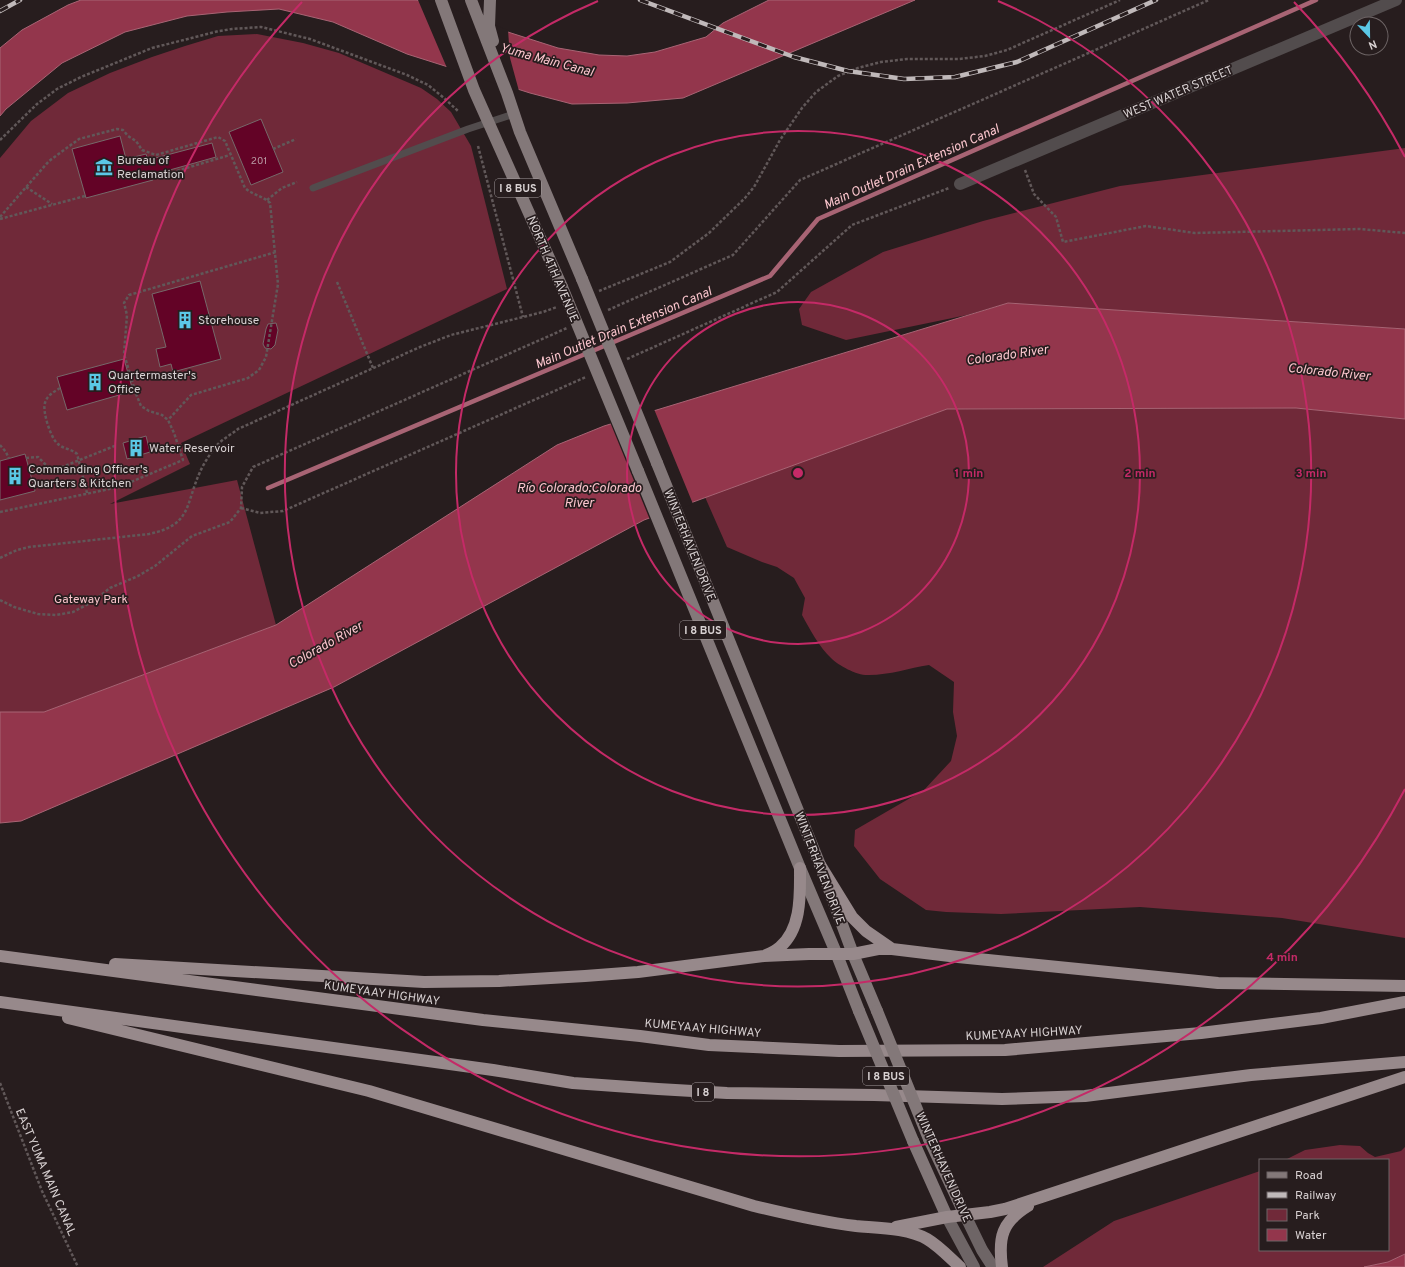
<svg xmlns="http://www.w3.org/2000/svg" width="1405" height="1267" font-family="Overpass,sans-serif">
  <rect width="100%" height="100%" fill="#271d1e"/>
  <path fill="#702939" d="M257,34l46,9 36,10 82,35 16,11 14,13 20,34 36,143 -326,154 9,21 -80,40 127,-24 39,145 -232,87h-44v-554l31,-37 37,-28 42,-20 42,-16 33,-11 33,-10z
    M1405,148v181l-397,-26 -41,12 -121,25 -44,-15 -3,-16 12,-17 72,-40 100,-31 137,-35z
    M1296,408l109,11v519l-123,-20 -142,-11 -139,7 -55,-2 -20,-2 -46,-31 -26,-33 1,-16 69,-40 27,-29 6,-25 -4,-24 1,-30 -25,-17c-20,3 -39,10 -60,10 -11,1 -30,-9 -38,-17 -11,-10 -22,-30 -29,-43l3,-17 -11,-20 -17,-11 -15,-5 -35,-15 -22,-50 242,-88z
    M1340,1145l20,1 8,7 7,4 26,-6 4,-4v107l-17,8 -24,5h-321l71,-46 146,-50v79h128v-90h-103l20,-10z"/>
  <path fill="#93364c" stroke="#a86474" d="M81,0h335l27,7 46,19 69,22 41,7 28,1 28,-4 51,-15 17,-14 46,-23h146l-232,98 -56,5 -55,1 -42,-11 -123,-39 -74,-32 -54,-13 -52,3 -40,4 -62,16 -63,31 -56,46 -6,7v-68l22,-18 46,-25z
    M1008,303l397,26v90l-109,-11 -349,1 -303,111 -310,167 -313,134 -21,2v-111h44l232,-87 281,-180 47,-19z
    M1405,1254v13h-41l24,-5z"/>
  <path fill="#271d1e" d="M418,0h6l19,5 65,25 2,28 9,33 -72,-23z
    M654,409l39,95 -43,16 -40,-98z"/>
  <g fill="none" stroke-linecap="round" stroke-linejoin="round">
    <path stroke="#a86474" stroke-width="4.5" d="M268,488l502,-212 48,-57 498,-219"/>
  </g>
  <path fill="#630326" stroke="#76696a" d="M261,119l22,53 -32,13 -22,-53z
    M120,136l6,23 20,-5 2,6 64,-17 4,14 -64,18 1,5 -67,18 -14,-49z
    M200,281l21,78 -48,13 -2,-8 -11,3 -4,-18 10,-2 -14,-53z
    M276,323l2,7 -3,15 -4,4 -6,-1 -2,-4 3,-15 2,-5z
    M124,359l9,32 -66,19 -10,-33z
    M146,436l4,16 -23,7 -4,-16z
    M25,454l10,37 -35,9v-39z"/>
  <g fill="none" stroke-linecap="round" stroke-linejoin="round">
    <path stroke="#615859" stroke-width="2.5" stroke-dasharray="3 2" stroke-linecap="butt" d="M0,140l37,-36 20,-15 24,-12 71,-29 67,-17 13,-2 29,-2 49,12 97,36 21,10 16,13 14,13
      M478,146l45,171
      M273,149l23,-10
      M1025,170l9,24 22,23 7,25 83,-16 49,7 165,-4 45,4
      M153,178l77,-23
      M26,187l26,17
      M267,200l15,-12 15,-6
      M0,217l49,-56 30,-22 38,-10 6,1 5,6 8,5 6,9 14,5 62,-18 7,4 20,47c8,7 18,8 25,15l8,81 -12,73 -7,13 -11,8 -57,17 -23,25
      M0,219l85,-23
      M337,282l36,86
      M599,291l71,-29 39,-29 36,-35 9,-11 26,-47 22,-32 14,-16 22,-16 20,-8 23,-6 26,-3h52l26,-3 22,-6 113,-50
      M608,310l125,-55 67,-75 409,-180
      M627,359l150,-67 75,-67 97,-37
      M60,388c-6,4 -13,7 -15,15 -3,8 6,36 13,41 5,5 14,5 19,10l10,39
      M0,445l6,7 3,7
      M26,458l12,-1 10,10 9,2 60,-24
      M241,508l19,5 23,-2 303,-134
      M0,512l119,-25 64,-27 -9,-27 -6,-13 -6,-5 -13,-4 -8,-5 -5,-12 -12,-40 3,-39 -3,-12 5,-8 147,-43
      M0,558l17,-8 12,-3 120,-13c43,-9 36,-29 51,-62 4,-9 11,-20 18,-28 6,-6 14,-10 20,-15l182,-82 31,-12 92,-23 14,-5
      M0,600l14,7 24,7 18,1 17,-3 19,-10 18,-14 28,-12 17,-10 37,-30 38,-14 11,-14 1,-21 11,-20 314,-139
      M0,1083l42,108 36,76"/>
    <path stroke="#524c4d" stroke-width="7" d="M313,188l155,-59 46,-15"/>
    <path stroke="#524c4d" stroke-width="12" d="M960,184l436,-184"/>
    <path stroke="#6e6566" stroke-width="12" d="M965,1215l17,35 11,17
      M947,1217l27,50"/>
    <path stroke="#837879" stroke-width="12" d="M441,0l33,90 88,197
      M471,0l36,93 13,39 62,147
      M490,0l-1,26 4,15
      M657,463l163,402 33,89 24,57
      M638,471l162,397 37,87 22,56
      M929,1139l36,76
      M913,1141l34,76"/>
    <path stroke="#97898b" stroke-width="12" d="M820,865l32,52 14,14 26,18 66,8 260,26 187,3
      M766,955c5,-2 10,-4 14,-8 22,-19 20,-53 20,-79
      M0,956l483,64 157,16 69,9 130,6 166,-1 196,-17 120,-15 84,-16
      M115,964l309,18 75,-1 86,-5 53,-4 126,-16 45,-2h44l25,-5h14
      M0,1002l493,68 80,13 85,6 69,4 147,2 128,4 83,-3 166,-21 154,-13
      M68,1018l301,73 385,115c33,8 67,16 102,20 22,2 52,2 71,13 12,7 23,19 33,28
      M896,1227l51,-10 43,-5 15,-3 400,-132
      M1002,1267c-4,-30 0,-45 26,-61"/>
    <g stroke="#c0b9ba" stroke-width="4.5">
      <path id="rail" d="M640,0l154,57 54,14 56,8 51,-2 62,-15 139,-62
        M0,11l20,-11"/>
    </g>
    <use href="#rail" stroke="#271d1e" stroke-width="3" stroke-dasharray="9" stroke-linecap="butt"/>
    <path stroke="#837879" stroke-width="12" d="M582,279l75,184
      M562,287l76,184
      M859,1011l54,130
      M877,1011l52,128"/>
  </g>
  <g fill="none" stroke="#c42a67" stroke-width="2">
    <circle cx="798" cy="473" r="171"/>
    <circle cx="798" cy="473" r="342"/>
    <path d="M998 1A513 513 0 1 1 598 1"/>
    <path d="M1405 789A684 684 0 1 1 302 2M1294 2A684 684 0 0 1 1405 157"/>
  </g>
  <defs>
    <g id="museum-bare" transform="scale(1.38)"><path d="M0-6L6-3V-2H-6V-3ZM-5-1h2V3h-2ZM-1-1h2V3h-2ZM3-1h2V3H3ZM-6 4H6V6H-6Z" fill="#5bc8e6" stroke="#271d1e" stroke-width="2.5" paint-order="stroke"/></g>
    <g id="building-bare" transform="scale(1.38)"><path d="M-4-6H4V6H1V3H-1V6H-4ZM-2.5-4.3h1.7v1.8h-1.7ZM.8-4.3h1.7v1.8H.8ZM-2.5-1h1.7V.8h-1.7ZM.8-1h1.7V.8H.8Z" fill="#5bc8e6" stroke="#271d1e" stroke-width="2.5" paint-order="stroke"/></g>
  </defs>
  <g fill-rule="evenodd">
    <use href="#museum-bare" x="104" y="167"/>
    <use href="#building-bare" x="185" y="320"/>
    <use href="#building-bare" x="95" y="382"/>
    <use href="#building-bare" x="136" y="448"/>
    <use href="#building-bare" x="15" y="476"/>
  </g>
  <g text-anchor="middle" stroke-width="3.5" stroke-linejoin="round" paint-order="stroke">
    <g font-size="10" fill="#bb9ea7">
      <text x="259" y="164">201</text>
    </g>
    <g fill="#271d1e" stroke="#a39b9c" stroke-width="1">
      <rect x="495" y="179" width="46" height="18" rx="3"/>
      <rect x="680" y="621" width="46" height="18" rx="3"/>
      <rect x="863" y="1067" width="46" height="18" rx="3"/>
      <rect x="692" y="1083" width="22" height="18" rx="3"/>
    </g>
    <g font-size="11" font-weight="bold" fill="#d8d1d2">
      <text x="518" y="192">I 8 BUS</text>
      <text x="703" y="634">I 8 BUS</text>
      <text x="886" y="1080">I 8 BUS</text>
      <text x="703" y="1096">I 8</text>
    </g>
    <g font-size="12" fill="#d8d1d2" stroke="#271d1e">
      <text transform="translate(1178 92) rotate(-23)" y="4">WEST WATER STREET</text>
      <text transform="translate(553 269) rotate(67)" y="4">NORTH 4TH AVENUE</text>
      <text transform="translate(690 545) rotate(68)" y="4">WINTERHAVEN DRIVE</text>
      <text transform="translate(820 868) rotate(69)" y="4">WINTERHAVEN DRIVE</text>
      <text transform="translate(382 993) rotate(8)" y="4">KUMEYAAY HIGHWAY</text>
      <text transform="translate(703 1028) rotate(5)" y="4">KUMEYAAY HIGHWAY</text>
      <text transform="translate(1024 1033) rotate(-3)" y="4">KUMEYAAY HIGHWAY</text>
      <text transform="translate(944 1167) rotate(66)" y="4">WINTERHAVEN DRIVE</text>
      <text transform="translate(46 1172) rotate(67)" y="4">EAST YUMA MAIN CANAL</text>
    </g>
    <g font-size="12" fill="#d8d1d2" stroke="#271d1e" text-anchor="start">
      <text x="117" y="164">Bureau of<tspan x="117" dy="14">Reclamation</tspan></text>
      <text x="198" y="324">Storehouse</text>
      <text x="108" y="379">Quartermaster's<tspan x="108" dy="14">Office</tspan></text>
      <text x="149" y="452">Water Reservoir</text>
      <text x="28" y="473">Commanding Officer's<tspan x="28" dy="14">Quarters &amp; Kitchen</tspan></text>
    </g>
    <g font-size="12" fill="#f9c4cb" stroke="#271d1e">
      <text x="91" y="603">Gateway Park</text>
    </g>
    <g font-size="13" font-style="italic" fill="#fcc6ce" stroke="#271d1e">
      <text transform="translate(547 59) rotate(15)" y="5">Yuma Main Canal</text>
      <text transform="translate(911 166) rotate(-24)" y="5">Main Outlet Drain Extension Canal</text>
      <text transform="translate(623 327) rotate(-23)" y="5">Main Outlet Drain Extension Canal</text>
      <text transform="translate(1007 354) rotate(-8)" y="5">Colorado River</text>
      <text transform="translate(1329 371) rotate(6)" y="5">Colorado River</text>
      <text x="579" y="492">Río Colorado;Colorado<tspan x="579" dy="15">River</tspan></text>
      <text transform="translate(325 644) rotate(-29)" y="5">Colorado River</text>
    </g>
  </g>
  <circle cx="798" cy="473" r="6" fill="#c42a67" stroke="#271d1e" stroke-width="2"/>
  <g font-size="12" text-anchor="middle" font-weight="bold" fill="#c42a67" stroke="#271d1e" stroke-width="3.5" stroke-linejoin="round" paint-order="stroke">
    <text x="969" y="477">1 min</text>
    <text x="1140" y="477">2 min</text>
    <text x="1311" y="477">3 min</text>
    <text x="1282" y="961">4 min</text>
  </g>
  <rect x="1259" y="1159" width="130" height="92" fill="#271d1e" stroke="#6e6566"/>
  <rect x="1267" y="1172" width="20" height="6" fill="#837879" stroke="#6e6566"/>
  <text x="1295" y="1179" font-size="12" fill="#d8d1d2">Road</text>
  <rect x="1267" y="1192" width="20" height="6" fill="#c0b9ba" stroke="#6e6566"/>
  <text x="1295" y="1199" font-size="12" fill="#d8d1d2">Railway</text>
  <rect x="1267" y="1209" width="20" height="12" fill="#702939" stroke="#6e6566"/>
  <text x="1295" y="1219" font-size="12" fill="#d8d1d2">Park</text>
  <rect x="1267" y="1229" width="20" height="12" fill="#93364c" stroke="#6e6566"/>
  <text x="1295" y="1239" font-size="12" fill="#d8d1d2">Water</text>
  <g transform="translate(1369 36) rotate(158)"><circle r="19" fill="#271d1e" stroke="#6e6566"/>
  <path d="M0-3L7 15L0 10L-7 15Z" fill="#5bc8e6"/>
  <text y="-6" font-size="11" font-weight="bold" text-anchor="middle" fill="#d8d1d2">N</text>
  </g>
</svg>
